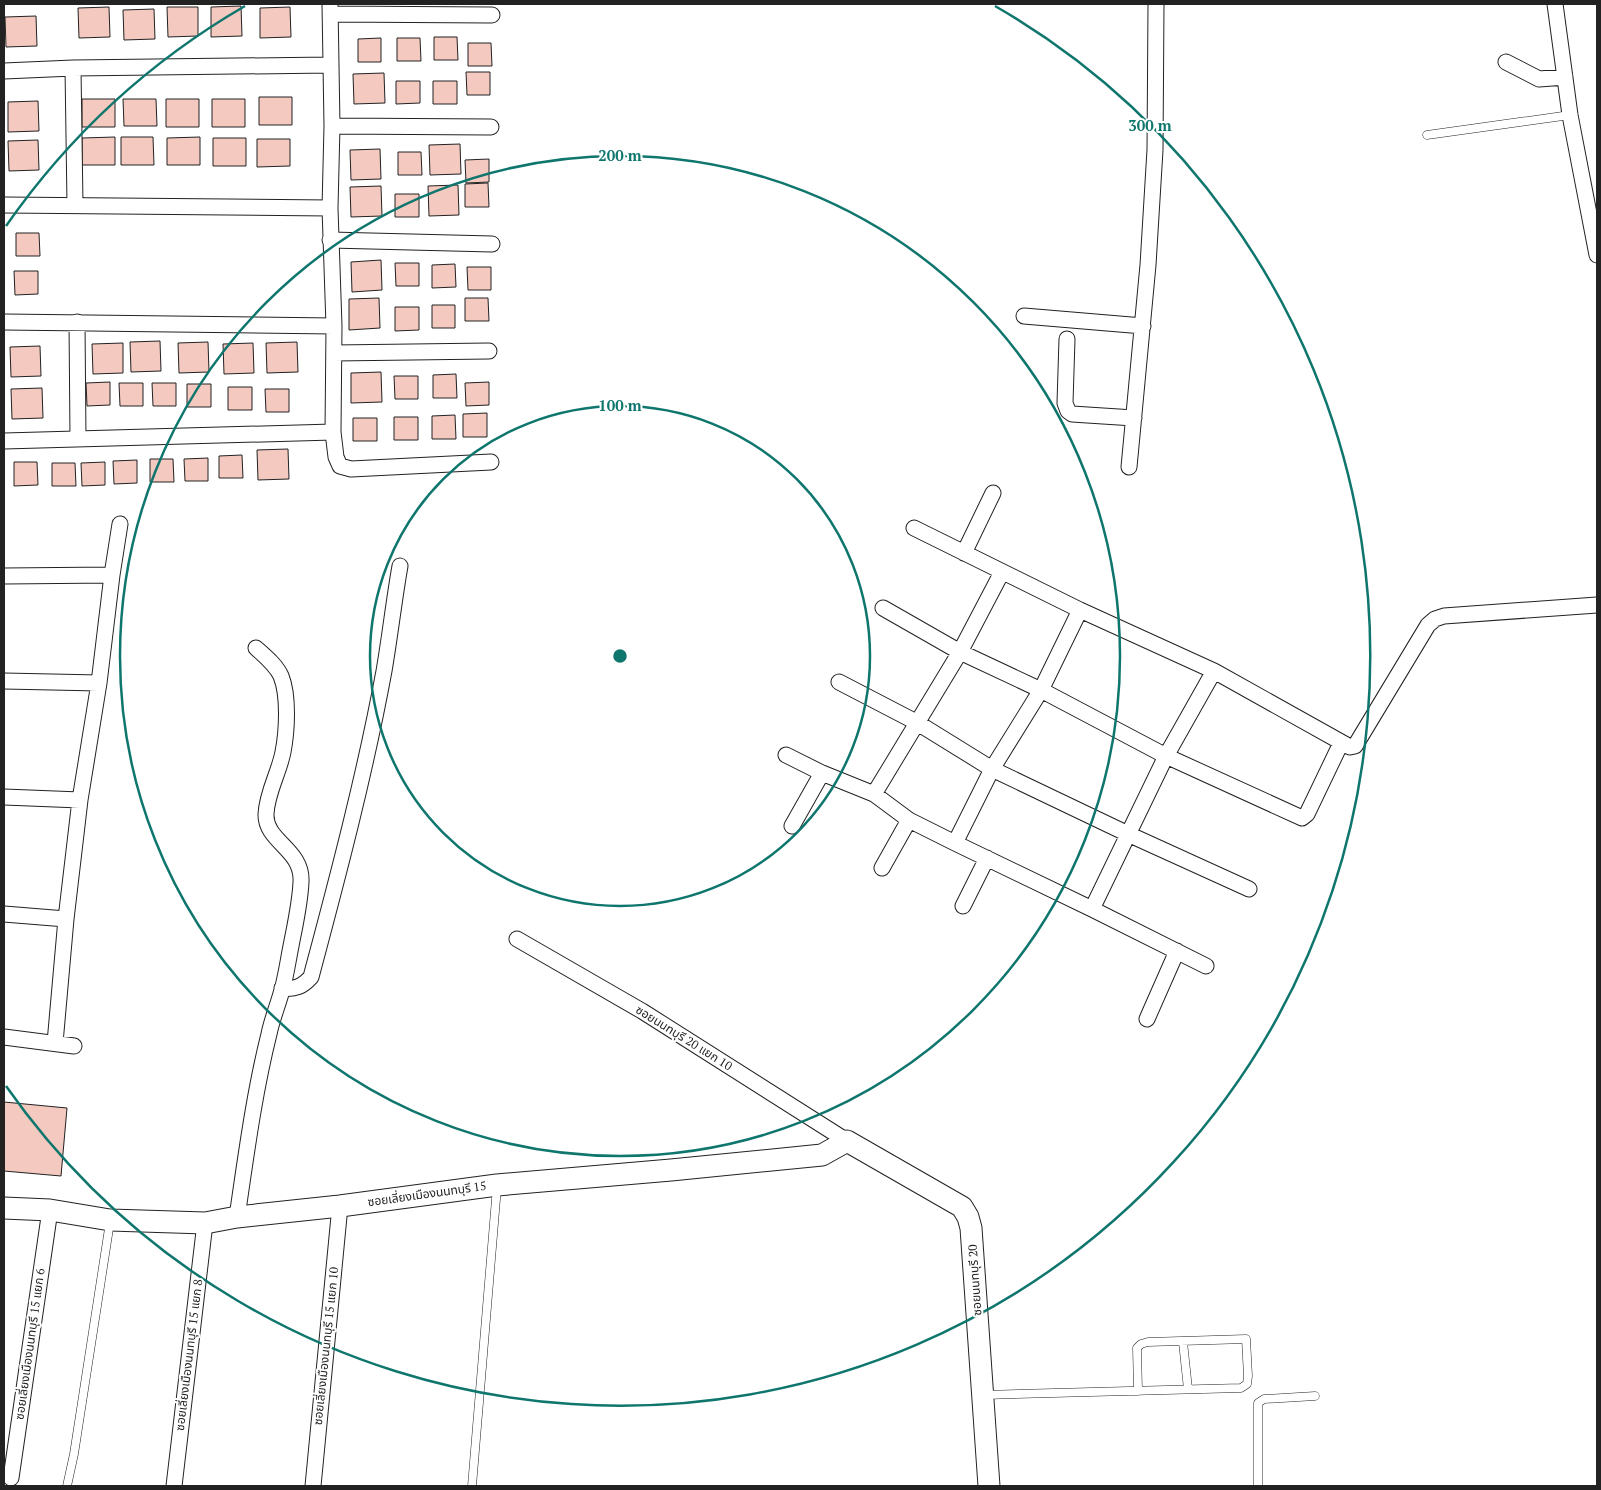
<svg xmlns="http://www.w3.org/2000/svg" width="1601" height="1490" font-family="'PT Serif','Noto Sans Thai',serif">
  <rect width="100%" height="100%" fill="#fff"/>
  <path fill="#f3c9c0" stroke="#222" d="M241,6l1,30 -31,1v-30z
    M109,7l1,30 -31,1 -1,-30z
    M167,7h31v29l-30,1z
    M290,7l1,30 -31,1v-30z
    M154,9l1,30 -31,1 -1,-30z
    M36,16l1,30 -31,1 -1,-30z
    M434,37h23l1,23h-24z
    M381,38v24h-23v-23z
    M397,38h23l1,23h-24z
    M468,43h23l1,23h-24z
    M466,72h24v23h-23z
    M384,73l1,30 -31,1 -1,-30z
    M396,81h24v22l-24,1z
    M433,81h24v23h-24z
    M259,97h33v28h-33z
    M82,99h33v28h-33z
    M123,99h33l1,27h-33z
    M166,99h33v28h-33z
    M212,99h33v28h-33z
    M38,101l1,30 -31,1v-30z
    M115,137v28h-33v-27z
    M121,137h32l1,28h-33z
    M200,137v28h-33v-27z
    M213,138h33v28h-33z
    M257,139h33v27l-33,1z
    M38,140l1,30 -30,1 -1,-30z
    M460,144l1,30 -31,1 -1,-30z
    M380,149l1,30 -30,1 -1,-30z
    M398,152h23l1,23h-24z
    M489,159v23l-23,1 -1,-23z
    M488,183l1,24h-24v-23z
    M458,185l1,30 -30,1 -1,-30z
    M381,186l1,30 -31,1 -1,-30z
    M395,194h24v23h-24z
    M16,233h23l1,23h-24z
    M381,260l1,30 -30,2 -1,-30z
    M395,263h24v23h-23z
    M455,264l1,23 -24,1v-23z
    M467,267h24v23h-23z
    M14,271h24v23l-23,1z
    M379,298l1,30 -31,2v-31z
    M465,298h23l1,23h-24z
    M432,305h23v23h-23z
    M395,307h24v23l-24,1z
    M160,341l1,30 -30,1 -1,-30z
    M208,342l1,30 -30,1 -1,-30z
    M297,342l1,30 -31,1 -1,-30z
    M123,343v30l-30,1 -1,-30z
    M253,343l1,30 -30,1 -1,-30z
    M40,346l1,30 -30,1 -1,-30z
    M381,372l1,30 -31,1v-30z
    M456,374l1,24h-24v-23z
    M394,376h24v23h-23z
    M110,382v23l-23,1 -1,-23z
    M489,382v23l-23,1 -1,-23z
    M119,383h24v23h-23z
    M152,383h24v23h-23z
    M187,384h24v23h-24z
    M228,387h24v23h-24z
    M42,388l1,30 -31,1 -1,-30z
    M265,389h24v23h-23z
    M487,413v24h-24v-23z
    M455,415l1,24h-24v-23z
    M394,417h24v23h-24z
    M353,418h24v23h-24z
    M288,449l1,30 -31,1 -1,-30z
    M242,455l1,23h-24v-22z
    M208,458v23h-23l-1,-22z
    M150,459h23l1,23h-24z
    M137,460v23l-23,1 -1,-23z
    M14,462h23l1,23 -24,1z
    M105,462v23l-23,1 -1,-23z
    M52,463h23l1,23h-24z
    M4,1102l63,6 -6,68 -57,-5z"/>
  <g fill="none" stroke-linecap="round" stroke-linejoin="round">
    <g stroke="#222" stroke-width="9">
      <path id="lane" d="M1427,135l143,-20
        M1183,1342l5,47
        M983,1395c86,-3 172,-5 258,-7l6,-4 1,-8 -2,-37 -98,3 -7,2 -4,4 1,43
        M67,1486l7,-32 36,-232
        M472,1486l25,-299
        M1258,1486v-83l6,-4 51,-3"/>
    </g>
    <g stroke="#222" stroke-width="17">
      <path id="street" d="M330,4l2,122 -2,82 4,118 -1,106 3,25 4,9 11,3 140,-7
        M1555,4l15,111 27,140
        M330,14l162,1
        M1506,62l33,17 26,-2
        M73,68l2,137
        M4,71l69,-3 257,-3
        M332,126l159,1
        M4,205l326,3
        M330,240l162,4
        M1024,316l119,10
        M4,322l330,4
        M77,322l1,117
        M1067,339l-2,64 3,8 4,3 62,4
        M334,353l155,-2
        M4,441l329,-9
        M1129,467l19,-202 7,-115 1,-146
        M914,528l166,82 134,61 136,76 5,-1 73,-121 7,-6 9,-3 153,-11
        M964,553l29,-60
        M4,576l108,-1
        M883,608l77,44 81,38 125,66 136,62 5,-4 34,-71
        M4,681l95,2
        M839,682l77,40 76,47 136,65 121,55
        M786,755l36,18 52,21 35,26 46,23 137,66 114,57
        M874,794l86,-142 42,-80
        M4,797l76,3
        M792,826l30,-53
        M955,843l37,-74 49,-79 39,-80
        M882,868l27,-48
        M963,906l24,-48
        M1092,909l74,-153 48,-85
        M4,914l62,5
        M517,939l125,72 205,130
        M282,988c13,2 21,-2 29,-11 27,-101 54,-203 73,-306 6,-35 10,-71 16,-105
        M1147,1019l30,-68
        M4,1037l70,9
        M55,1043l11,-124 14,-119 19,-117 13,-108 8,-51
        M237,1217c9,-61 17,-123 32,-183 3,-15 9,-29 13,-44 4,-14 6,-29 9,-44 4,-21 9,-42 10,-64 2,-33 -36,-40 -35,-68 1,-22 13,-41 17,-62 4,-21 6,-56 -2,-76 -5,-11 -16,-20 -25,-28
        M11,1478l39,-268
        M174,1486l31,-263
        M313,1486l27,-280"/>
    </g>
    <g stroke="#222" stroke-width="23">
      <path id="secondary" d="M4,1208l46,2 60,10 95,3 32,-6 103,-11 157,-21 174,-15 151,-15 25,-14 115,66 6,10 3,11 18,258"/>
    </g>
    <use href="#lane" stroke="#fff" stroke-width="8"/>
    <use href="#street" stroke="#fff" stroke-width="15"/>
    <use href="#secondary" stroke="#fff" stroke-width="21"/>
  </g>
  <g fill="none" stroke="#0f766e" stroke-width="2.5">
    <circle cx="620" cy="656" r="250"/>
    <circle cx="620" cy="656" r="500"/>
    <path d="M6 226A750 750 0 0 1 245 6M995 6A750 750 0 1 1 6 1086"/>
  </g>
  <g text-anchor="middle" stroke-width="4" stroke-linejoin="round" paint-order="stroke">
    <g font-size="12" fill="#222" stroke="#fff">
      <text transform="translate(684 1038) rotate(32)" y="4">ซอยนนทบุรี 20 แยก 10</text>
      <text transform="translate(427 1194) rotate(-8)" y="4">ซอยเลี่ยงเมืองนนทบุรี 15</text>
      <text transform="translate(975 1280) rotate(-94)" y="4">ซอยนนทบุรี 20</text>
      <text transform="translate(30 1344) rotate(-82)" y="4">ซอยเลี่ยงเมืองนนทบุรี 15 แยก 6</text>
      <text transform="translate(326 1346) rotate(-84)" y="4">ซอยเลี่ยงเมืองนนทบุรี 15 แยก 10</text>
      <text transform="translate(189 1355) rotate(-83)" y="4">ซอยเลี่ยงเมืองนนทบุรี 15 แยก 8</text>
    </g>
  </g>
  <circle cx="620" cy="656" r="8" fill="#0f766e" stroke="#fff" stroke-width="2.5"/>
  <g font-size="15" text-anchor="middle" font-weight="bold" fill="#0f766e" stroke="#fff" stroke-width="4" stroke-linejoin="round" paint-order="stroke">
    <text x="1150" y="131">300 m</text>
    <text x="620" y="161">200 m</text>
    <text x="620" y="411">100 m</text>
  </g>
  <rect width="1601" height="1490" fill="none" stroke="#222222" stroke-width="10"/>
</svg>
